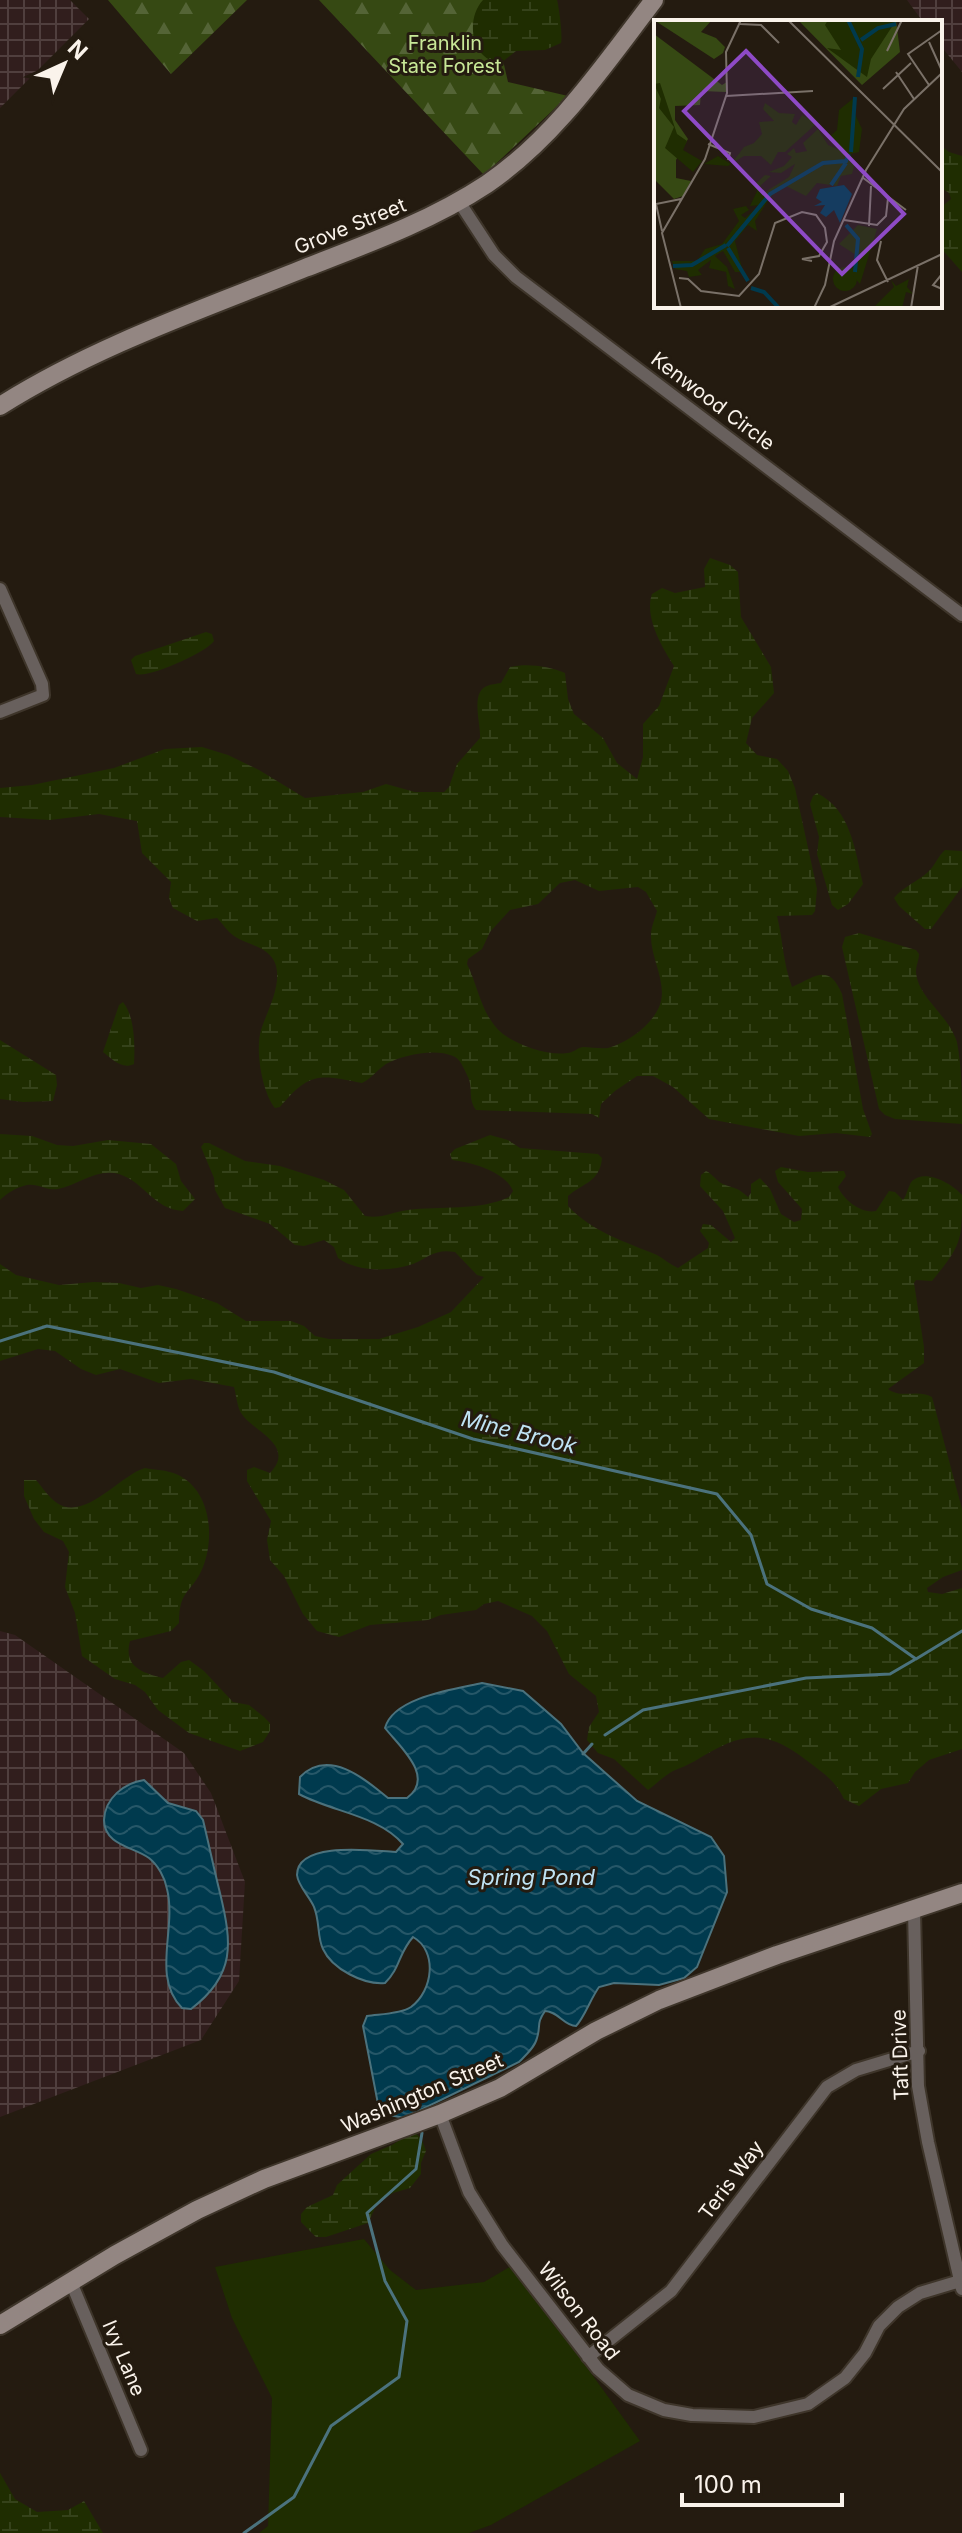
<svg xmlns="http://www.w3.org/2000/svg" width="962" height="2533" font-family="Inter,sans-serif">
  <defs>
    <pattern id="industrial-grid" width="8" height="8" patternUnits="userSpaceOnUse" patternTransform="scale(2)"><rect width="8" height="8" fill="#311e1d"/><path d="M0 4h8M4 0v8" fill="none" stroke="#503f3e"/></pattern>
    <pattern id="forest-firs" width="22" height="20" patternUnits="userSpaceOnUse" patternTransform="scale(2)"><rect width="22" height="20" fill="#364913"/><path d="M5 1l3.5 6h-7zM16 11l3.5 6h-7z" fill="#546436"/></pattern>
    <pattern id="wetland-marsh" width="20" height="14" patternUnits="userSpaceOnUse" patternTransform="scale(2)"><rect width="20" height="14" fill="#1f2d01"/><path d="M1 5h8M5 5V1M11 12h8M15 12V8" fill="none" stroke="#35421a"/></pattern>
    <pattern id="water-waves" width="16" height="10" patternUnits="userSpaceOnUse" patternTransform="scale(2)"><rect width="16" height="10" fill="#003a4e"/><path d="M0 5q4-4 8 0t8 0" fill="none" stroke="#265768"/></pattern>
  </defs>
  <rect width="100%" height="100%" fill="#241b10"/>
  <path fill="url(#industrial-grid)" d="M0,0h70l19,19 -89,89z
    M907,0h55v72l-22,-27v-23h-17z
    M0,1631l15,4 169,118 27,40 34,89 -6,99 -38,59 -201,77z"/>
  <path fill="url(#forest-firs)" d="M108,0h139l-76,74z
    M319,0h170l19,82 60,14 -84,79z"/>
  <path fill="url(#wetland-marsh)" fill-rule="evenodd" d="M483,0h74c2,6 6,38 4,43l-16,7 -29,1 -15,12c-30,-2 -36,-44 -18,-63z
    M940,145l9,7 13,4v116l-22,-25v-39l11,-9 -2,-6 -9,-6z
    M710,558l20,7 8,7 3,45 30,50 3,26 -22,25 -6,25 11,12 20,4 11,12 7,17 22,101 -2,22 -3,4 -35,1c6,24 6,47 15,71 24,-11 37,-24 50,7l21,115 9,25 -2,3 -34,-4 -37,3 -90,-17 -36,-32 -20,-11h-16l-22,15 -14,13 -2,14 -7,-4 -116,-4c-9,-12 -2,-23 -9,-35 -3,-6 -7,-17 -14,-19 -19,-8 -50,-1 -67,8 -9,6 -15,15 -24,19 -43,-9 -53,-11 -82,24l-5,1c-13,-16 -20,-58 -14,-78 6,-19 22,-46 14,-67 -7,-17 -28,-18 -41,-27 -7,-5 -11,-12 -17,-18l-20,3 -24,-13 -4,-10 2,-16 -29,-29 -5,-32 -38,-7 -49,6 -50,-3v-29l32,-3 82,-17 51,-19 37,-2 26,8 31,15 46,28 58,-6 23,-8 29,8h29l5,-5 8,-23 23,-26c1,-14 -10,-46 7,-52 4,-2 9,-2 14,-3l9,-16c17,-4 39,-1 55,6l3,26 6,15 29,24 14,25 20,16 6,-22v-33l16,-18 15,-40c-12,-19 -30,-49 -22,-72l10,-6 13,5 30,-6 -1,-18zM575,880l24,11 39,-4 8,5 11,19c-2,8 -6,16 -6,24 -1,23 18,50 8,72 -8,19 -32,36 -51,41 -8,1 -17,-1 -25,-1 -6,1 -10,6 -16,6 -19,3 -50,-8 -64,-19 -22,-18 -24,-46 -36,-70l1,-5 14,-10 8,-17 20,-22 28,-6 22,-21z
    M206,632l6,2 2,7c-7,11 -64,37 -78,33l-5,-14 4,-4z
    M817,793c34,17 38,57 46,91l-15,20 -10,6 -6,-5 -15,-51 2,-17 -9,-33 3,-8z
    M945,850l17,1v36l-31,42h-6l-26,-23 -5,-8c10,-12 23,-16 34,-26 7,-6 9,-15 17,-22z
    M859,933l57,17 3,4c0,6 -3,11 -3,18 2,26 32,42 41,70 5,26 5,55 5,82l-67,-5 -10,-4 -6,-6 -37,-162 3,-10z
    M123,1002c12,15 12,44 11,62 -12,6 -22,-5 -31,-12l16,-47z
    M0,1040l56,35 1,10 -4,16 -30,1 -23,-3z
    M0,1134l32,2 25,9 16,1 35,-6 43,4 25,20 5,17 14,18 -12,12c-30,-2 -37,-28 -64,-37 -23,-6 -40,11 -61,15 -11,2 -20,-6 -31,-4 -10,2 -20,8 -27,15z
    M490,1135l18,5 12,8 78,6 4,4c-2,24 -19,25 -34,38v10c24,26 58,36 89,49 7,4 14,10 21,13l30,-20 1,-5 -9,-12 3,-7 8,1 20,17 4,-4 -12,-27 -23,-25 1,-11 5,-4c7,3 10,10 17,13 11,5 13,2 25,13l3,-4v-9l9,-6 10,11 11,25 13,8 7,-2 1,-11 -24,-27 -3,-11 6,-4 27,5 36,-1 2,5 -8,11c6,13 23,27 38,24l13,-20 6,1 8,8c4,-5 5,-14 9,-19 13,-13 41,3 50,14 0,47 0,49 -30,86l-16,-1 -2,3 10,64v16l-36,26c13,10 30,0 44,8l30,112v61l-19,7 -16,11 1,4 14,2 20,-6v161l-33,11 -14,12 -7,11 -27,6 -22,17 -15,-7c-8,-18 -22,-27 -38,-39 -44,-34 -67,-26 -111,1 -7,4 -15,7 -22,10 -9,5 -17,13 -25,19l-34,-31 -16,-6 -11,-13 2,-13 10,-15 -3,-16 -27,-22 -22,-43 -15,-15 -34,-15 -14,3 -8,6 -35,5 -13,5 -58,5 -31,12 -22,-6 -14,-17 -19,-38 -14,-16 -3,-20 4,-19 -24,-40v-11l7,-3 16,6c27,-28 -18,-42 -29,-60 -4,-7 -5,-19 -7,-26l-43,-8 -32,4 -39,-14 -24,6 -15,-6 -26,-18 -17,-2 -38,12v-97l16,11 43,10 35,-3 25,1 22,5 17,-3 18,4 41,14 29,18h45l13,5 11,10 14,3h50l39,-12 33,-15 33,-35 -7,-2 -22,-23c-21,-3 -25,5 -42,12 -23,8 -56,8 -75,-6l-4,-11 -10,-7 -20,6 -9,-1 -25,-21 -45,-16 -10,-18 -1,-12 -13,-31 3,-4h5l36,18 35,5 44,14 20,10 21,26c17,3 27,-4 43,-6 32,-4 71,1 101,-13l4,-6c-7,-19 -42,-29 -61,-31l-2,-6 5,-5z
    M145,1468c10,2 22,2 31,6 35,15 39,63 27,93 -11,27 -24,21 -24,56l-8,8 -41,10c-7,26 13,32 33,37l18,-16 8,-2 15,11 29,31 16,3 15,12 6,6v8l-7,11 -23,9 -51,-18 -31,-23 -13,-18 -10,-7 -20,-6 -33,-23 -7,-43 -10,-26 4,-35 -6,-11 -19,-9 -10,-13 -10,-23v-16h12c6,7 13,18 21,23 28,19 63,-28 88,-35z
    M414,2131l8,9 4,11 -5,12v11l-11,14 -17,5 -15,9 -10,21 -42,14h-10l-15,-15v-8l6,-7 26,-12 4,-10 34,-31 21,-9z
    M0,2473l15,26 22,13 31,-2 16,-9 19,32h-103z"/>
  <path fill="#1f2d01" d="M364,2239l26,31 26,20 68,-8 29,-17 127,176 -149,84 -22,8h-210l9,-7 4,-128 -40,-80 -17,-51z"/>
  <path fill="url(#water-waves)" stroke="#4b727d" stroke-width="2" d="M482,1683l41,8 38,33 22,29 54,48 74,36 13,19 3,36 -30,75 -13,11 -25,7 -45,-2 -15,4c-8,11 -15,31 -23,39 -12,0 -18,-15 -31,-15 -9,13 -4,14 -8,27 -2,9 -11,17 -18,24l-115,56 -14,-3 -12,-11 -15,-78 4,-10c13,-2 33,-2 44,-9 22,-16 27,-56 2,-70 -15,17 -12,30 -28,46 -21,2 -53,-14 -62,-34 -6,-12 -3,-28 -9,-42 -4,-10 -16,-21 -17,-32 0,-35 79,-24 99,-23l7,-8c-25,-29 -71,-32 -104,-50l1,-17c28,-29 64,1 88,21h19c29,-21 -8,-52 -22,-70 8,-31 70,-39 97,-45z
    M144,1780l24,23 28,8 7,9c6,25 11,49 17,73 12,50 16,82 -29,116l-9,-1c-31,-32 -5,-79 -15,-119 -2,-11 -9,-24 -18,-31 -15,-11 -45,-13 -45,-38 1,-22 20,-37 40,-40z"/>
  <g fill="none" stroke-linecap="round" stroke-linejoin="round">
    <path stroke="#4b727d" stroke-width="3" d="M0,1341l47,-15 227,46 199,67 244,55 34,41 16,49 44,25 61,19 44,31 46,-28
      M605,1735l38,-25 163,-32 84,-4 24,-14
      M583,1754l9,-10
      M244,2533l50,-36 37,-71 68,-49 8,-56 -22,-40 -18,-68 49,-44 6,-36"/>
    <g stroke="#3e352a" stroke-width="16">
      <path id="minor" d="M458,200l36,55 22,22 446,338
        M0,589l42,95 1,11 -43,17
        M914,1911l4,175 10,56 34,147
        M440,2114l29,78 33,53 96,124 30,26 36,15 28,5 62,2 54,-13 37,-26 20,-25 14,-27 19,-19 22,-14 40,-12
        M71,2282l70,168
        M588,2357l83,-66 156,-204 29,-17 63,-19"/>
    </g>
    <g stroke="#3e352a" stroke-width="22">
      <path id="secondary" d="M0,406c95,-60 201,-96 305,-138 62,-24 126,-47 182,-84 69,-47 117,-119 167,-184
        M0,2325l115,-70 82,-45 67,-31 176,-65 60,-26 96,-57 63,-31 118,-45 185,-62"/>
    </g>
    <use href="#minor" stroke="#68605d" stroke-width="12"/>
    <use href="#secondary" stroke="#938682" stroke-width="18"/>
  </g>
  <g text-anchor="middle" stroke-width="6" stroke-linejoin="round" paint-order="stroke">
    <g font-size="20" fill="#c8e897" stroke="#241b10">
      <text x="445" y="50">Franklin<tspan x="445" dy="23">State Forest</tspan></text>
    </g>
    <g font-size="20" fill="#faf3eb" stroke="#241b10">
      <text transform="translate(350 226) rotate(-22)" y="7">Grove Street</text>
      <text transform="translate(713 401) rotate(37)" y="7">Kenwood Circle</text>
      <text transform="translate(900 2055) rotate(-92)" y="7">Taft Drive</text>
      <text transform="translate(422 2093) rotate(-23)" y="7">Washington Street</text>
      <text transform="translate(731 2180) rotate(-53)" y="7">Teris Way</text>
      <text transform="translate(579 2311) rotate(52)" y="7">Wilson Road</text>
      <text transform="translate(124 2358) rotate(67)" y="7">Ivy Lane</text>
    </g>
    <g font-size="22" font-style="italic" fill="#bfe3f4" stroke="#241b10">
      <text transform="translate(519 1432) rotate(14)" y="8">Mine Brook</text>
      <text x="531" y="1885">Spring Pond</text>
    </g>
  </g>
  <g transform="translate(654 20)">
    <rect width="288" height="288" fill="#241b10"/>
    <path d="M0,0h58l-11,12 15,6 9,9 -2,6 -9,6zM144,0h98l4,32 -38,33zM0,14l68,51 5,-3 -1,10 -25,-1 -1,14 -25,1v14l13,19 -12,21v18l15,3 -8,15 -9,3 -20,-20z" fill="#364913"/>
    <path d="M174,0l67,2 -24,37 -4,18 -40,-29 14,2 -16,-25zM6,63l17,51 10,7 -4,9 19,11 -9,11 -28,-24 9,-21 -15,-19 2,-9 -7,-15zM201,77l-1,15 8,17 -3,23 -9,2 5,9 -3,11 -11,2 -4,10 -20,-3 -11,13 -20,-10 -15,10 -16,25 2,10 -9,-6 -13,16 8,31h-8l-12,-21 -8,5 12,11 8,22 -7,-3 -2,-14 -17,-4 2,-8 -13,10 4,5 -13,2 -2,-6 -12,-2 -3,-8h25l8,-12 17,-5 17,-23 -6,-12 13,-3 3,4 -8,5 4,3 15,-13 -10,1 7,-15 -4,-5 12,-11 6,1 -11,10 5,6 24,-15 6,-13 -14,9 -12,-1 15,-6 8,-9 -5,-3 7,-6 2,5 11,-2 -4,-8 15,-14 10,16 21,9 -21,-16 9,-8 2,-20zM111,83l14,10 16,1 -3,8 4,3 6,-10 15,8 -32,29h-7l-7,13 -10,-9h-17l-16,10 -24,-2 14,-8 13,8 13,-17 10,-4 8,-9 -3,-12 15,-1 -11,-12zM179 259a12 12 0 1 1 24 0a12 12 0 1 1-24 0Z" fill="#1f2d01"/>
    <path d="M204,205l19,4 -17,55 -13,-15 8,-2 4,-10 -20,-13zM255,259l-2,8 6,7 -7,-2 -4,16h-29l21,-21 -3,-7 5,6z" fill="#1f2d01"/>
    <path d="M190,165l8,9 -12,29 -6,-13 -8,7 -6,-4 5,-8 -11,1 8,-4 -6,-4 4,-9z" fill="#003a4e"/>
    <path fill="none" stroke="#003a4e" stroke-width="4" d="M194,0l14,29 -4,28M207,20l17,-12 18,-4M197,132l4,-55M177,165l15,-22M192,205l12,14 -3,33M73,226l43,-52 53,-31 23,-2 3,-7M74,228l20,33M19,246l19,-1 34,-20M97,268l13,4 15,16"/>
    <path fill="none" stroke="#7a7168" stroke-width="2" d="M134,0l154,152M86,4l21,1 18,18M275,22l13,29M233,31l15,-31M242,52l18,27M275,65l-21,-31 34,-24M229,69l28,-26M72,76l87,-5M54,124l22,9 -2,7M208,157l44,33M190,200l33,5 9,-9 2,-18M215,206l2,-40M8,211l-6,-27 25,-5M227,221l-4,19 11,22M288,254l-9,11 9,4M25,258l9,1 13,12 38,5 20,-22 16,-51 27,-11 14,3 9,13 2,14 -8,14 -17,3 10,2M27,288l-19,-75 43,-74 22,-66 -1,-41 15,-32M160,288l11,-23 9,-44 32,-71 38,-61 38,-36M174,288l114,-54M257,288l7,-43"/>
    <path fill="#8e4ac6" fill-opacity="0.15" stroke="#8e4ac6" stroke-width="4" d="M92,31l158,163 -62,60 -158,-163z"/>
    <rect width="288" height="288" fill="none" stroke="#faf3eb" stroke-width="4"/>
  </g>
  <g transform="translate(64 64) rotate(44)" stroke="#241b10" stroke-width="6" paint-order="stroke">
  <path d="M0-6L14 30L0 20L-14 30Z" fill="#faf3eb"/>
  <text y="-12" font-size="22" font-weight="bold" text-anchor="middle" fill="#faf3eb">N</text>
  </g>
  <path d="M682 2493v12h160v-12" fill="none" stroke="#faf3eb" stroke-width="4"/>
  <text x="694" y="2493" font-size="24" fill="#faf3eb" stroke="#241b10" stroke-width="6" paint-order="stroke">100 m</text>
</svg>
